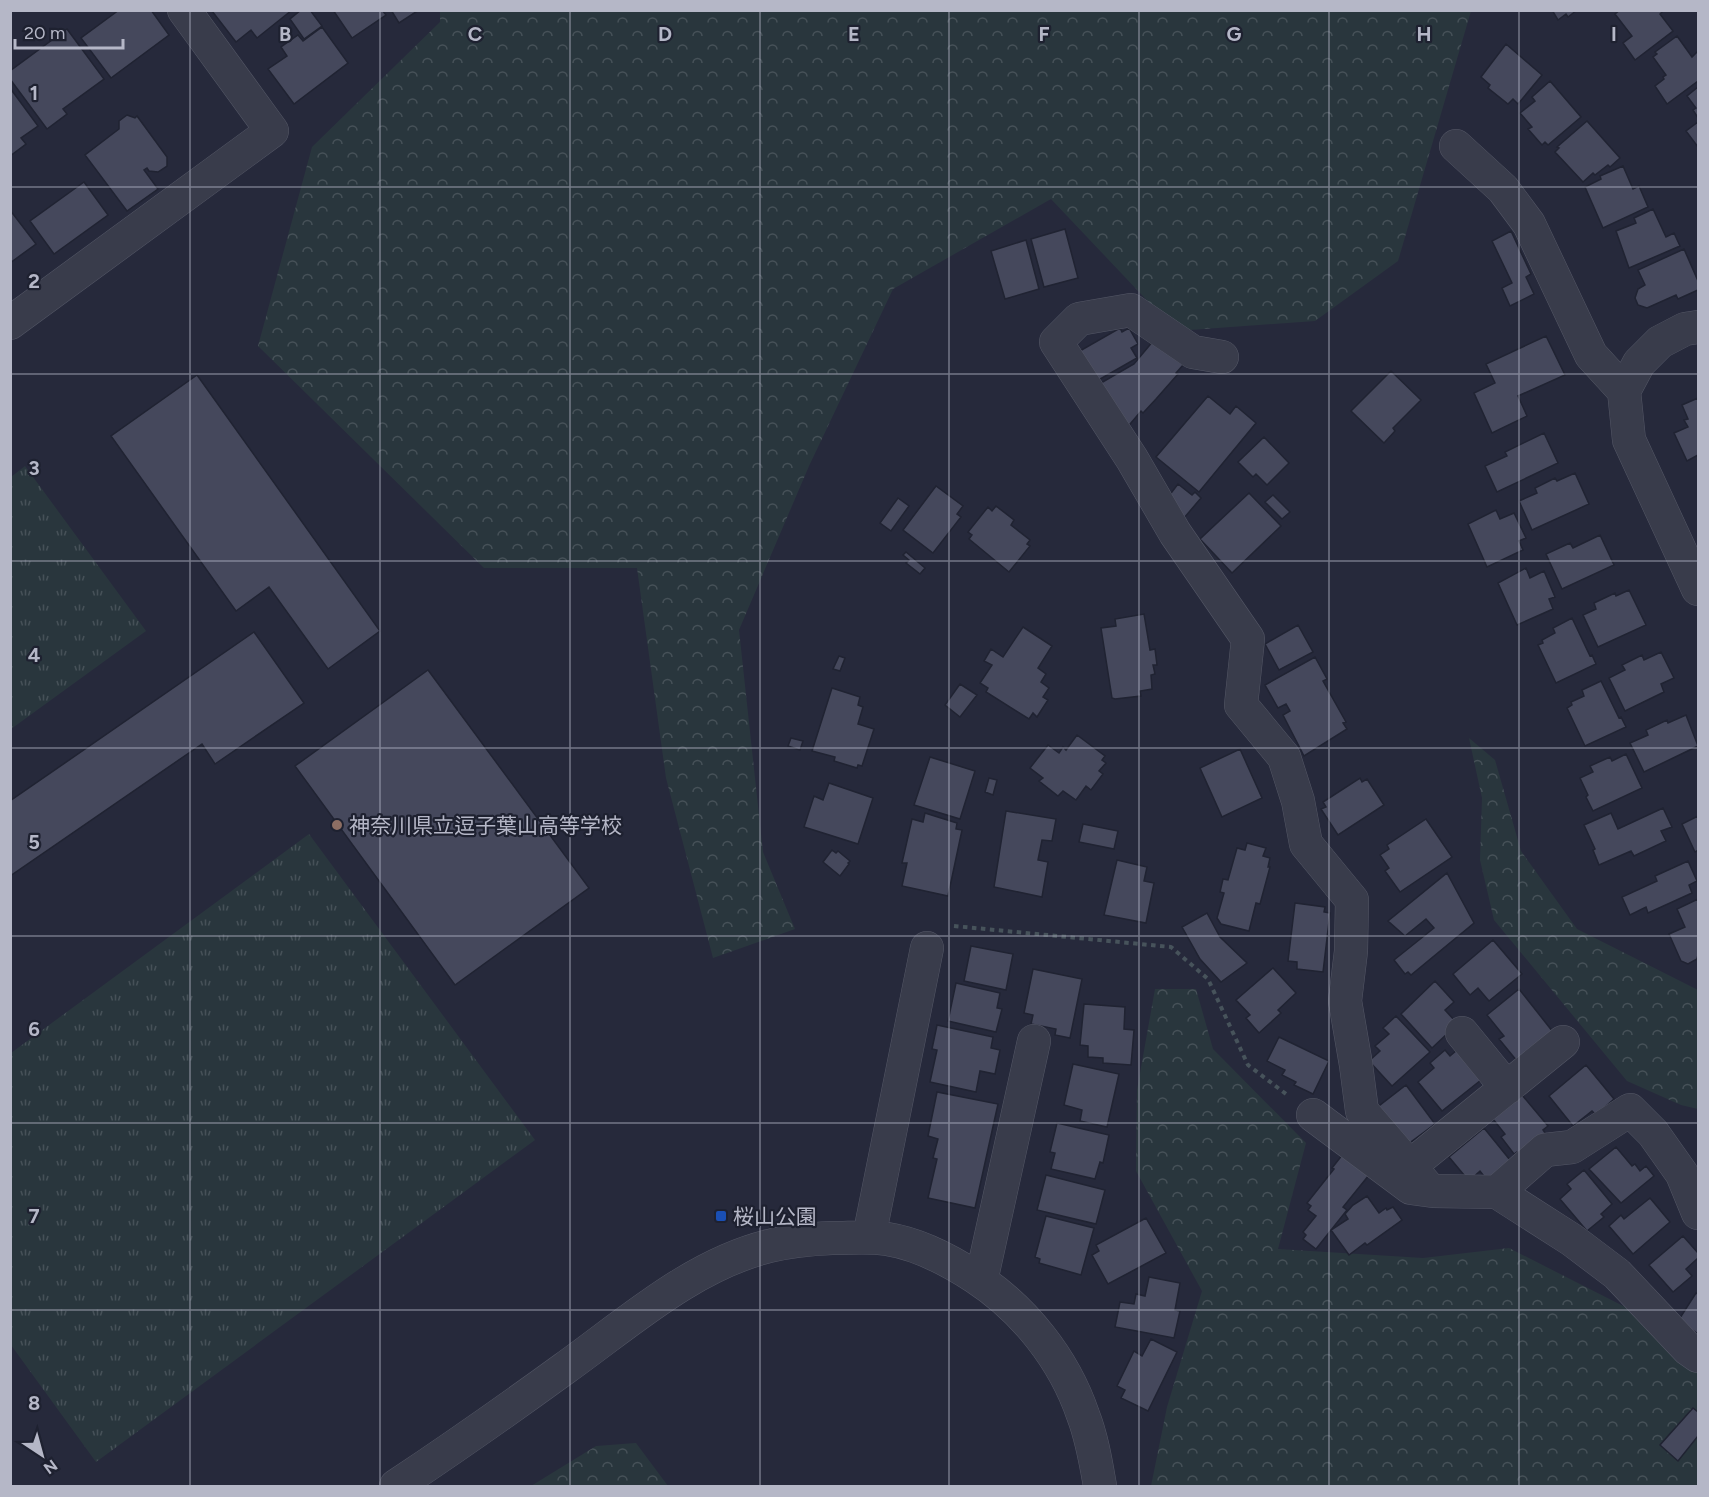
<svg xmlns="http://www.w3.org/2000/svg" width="1709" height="1497" font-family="Figtree,'Noto Sans JP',sans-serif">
<defs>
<pattern id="forest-crowns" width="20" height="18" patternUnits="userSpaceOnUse" patternTransform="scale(1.5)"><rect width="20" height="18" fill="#29363d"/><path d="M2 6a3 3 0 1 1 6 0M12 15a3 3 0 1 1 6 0" fill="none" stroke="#465158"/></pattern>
<pattern id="park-tufts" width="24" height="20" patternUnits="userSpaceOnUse" patternTransform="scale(1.5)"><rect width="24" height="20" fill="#29363d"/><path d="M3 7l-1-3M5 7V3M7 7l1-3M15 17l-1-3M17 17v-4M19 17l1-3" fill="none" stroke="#465158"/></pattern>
</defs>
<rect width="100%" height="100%" fill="#26293b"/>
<path fill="url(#forest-crowns)" d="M440,11H1471L1398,261L1315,321L1176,331L1051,199L893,289L809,466L739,630L763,852L795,929L713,958L666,778L637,568H484L258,346L312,147L440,22Z
M1469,738L1495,760L1521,851L1577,929L1698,990V1109L1681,1105L1627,1081L1494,920L1480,860L1482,798Z
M1155,989H1196L1213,1049L1306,1143L1278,1249L1423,1258L1509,1248L1635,1312L1698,1374V1486H1151L1167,1407L1202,1291L1136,1171L1137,1090Z
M636,1443L668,1486H531L596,1446Z"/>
<path fill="url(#park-tufts)" d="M25,466L146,631L11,729V477Z
M309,834L535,1140L96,1462L11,1345V1053Z"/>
<path fill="#45485c" stroke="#202332" stroke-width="1.5" d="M119,10H151L169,35L111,78L81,38Z
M292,10L257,38L251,30L236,42L212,11Z
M301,10H310L322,26L304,39L290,19Z
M333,10H382L386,15L352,38Z
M391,10H419L399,23Z
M1552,10H1577L1568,17L1566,14L1558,20Z
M1620,10H1664L1660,14L1673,31L1635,60L1623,43L1632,36L1615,14Z
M322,27L348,63L294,104L268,69L287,56L281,47L298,35L303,41Z
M67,29L104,79L63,109L67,114L47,129L10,79V71Z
M1677,36L1692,57L1698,51V81L1667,104L1655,86L1664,79L1663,77L1666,75L1653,57L1657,54L1655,52Z
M1506,44L1542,75L1518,104L1513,99L1508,104L1488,88L1490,85L1481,77Z
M1550,81L1581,117L1548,145L1545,142L1542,145L1528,129L1532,127L1520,113L1535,101L1532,97Z
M1698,87V118L1693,110L1696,108L1687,96Z
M10,88L38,126L21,138L26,144L10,156Z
M127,115L135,118L137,116L167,157V166L158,172L149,171L147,168L144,170L158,189L127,211L85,155L119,129V121Z
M1587,121L1620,158L1610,167L1608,165L1595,175L1593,173L1583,182L1555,152L1559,148L1557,147Z
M1698,122V147L1686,131Z
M1623,166L1633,189L1639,186L1648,207L1603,228L1585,187L1601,179L1600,176Z
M84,182L108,215L54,254L30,221Z
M1653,209L1666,237L1674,233L1680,246L1629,268L1616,231L1636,223L1634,218Z
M10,210L36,244L10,263Z
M1065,229L1078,278L1044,287L1031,239Z
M1511,231L1531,274L1526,277L1534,294L1510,306L1502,288L1512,283L1492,241Z
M1026,240L1039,289L1005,299L991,251Z
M1684,249L1698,281V290L1678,299L1676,295L1647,308L1638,305L1635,298L1638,289L1645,285L1638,270Z
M1120,328L1122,332L1129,328L1138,344L1131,348L1137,358L1095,382L1078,352Z
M1546,336L1565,375L1518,396L1527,416L1492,433L1474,393L1495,383L1486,364Z
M1154,340L1183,365L1176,373L1178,374L1156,399L1143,413L1141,411L1125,430L1094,387L1134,364Z
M1391,371L1421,400L1393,428L1395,431L1384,443L1351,411Z
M197,375L380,631L328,669L269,587L236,611L111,436Z
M1208,396L1230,414L1236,406L1256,423L1199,492L1156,457Z
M1698,398V455L1687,461L1674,433L1688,427L1684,420L1688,419L1682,405Z
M1544,433L1558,463L1497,492L1485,466L1507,456L1505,452Z
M1264,437L1289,463L1267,485L1256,474L1253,477L1238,462Z
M1575,473L1589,504L1532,530L1519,501L1537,493L1535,488L1555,478L1557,481Z
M1178,484L1192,495L1195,492L1201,498L1178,525L1165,501Z
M936,486L963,506L957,514L961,517L933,553L903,530Z
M1249,493L1281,526L1232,573L1200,539Z
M1273,495L1290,512L1282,519L1265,502Z
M898,498L909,506L891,531L880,523Z
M996,506L1014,520L1011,525L1030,540L1027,544L1030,546L1009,572L969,539L972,535L968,532L988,507L992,511Z
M1496,510L1500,519L1514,513L1526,538L1519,541L1523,550L1487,567L1468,524Z
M1600,535L1614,565L1562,589L1546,554L1570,543L1573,548Z
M906,552L925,568L920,574L906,563L909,560L903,555Z
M1526,568L1530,578L1544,571L1555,597L1549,599L1553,609L1517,625L1498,583Z
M1629,590L1646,625L1598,647L1583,615L1596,609L1594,603L1615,593L1616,596Z
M1144,614L1150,650L1155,649L1157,665H1153L1155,674L1151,675L1152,689L1140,691L1141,696L1115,699L1112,698L1101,628L1116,626L1115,619Z
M1572,618L1590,656L1592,655L1596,664L1556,683L1538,645L1543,643L1542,640L1555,633L1553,628Z
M1298,625L1313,652L1279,670L1265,644Z
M1023,627L1052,646L1038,668L1046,674L1041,682L1049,688L1043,697L1048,700L1037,717L1033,713L1029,719L986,692L988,688L980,683L992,665L984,661L991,649L1003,657Z
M254,632L304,703L215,764L202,744L10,876V801Z
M1661,652L1674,678L1661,684L1664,692L1625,711L1609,678L1625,670L1622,665L1642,655L1644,660Z
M839,656L845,658L840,671L833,669Z
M1315,657L1327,679L1323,681L1346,722L1343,723L1347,729L1304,756L1283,715L1290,711L1286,704L1278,708L1265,685Z
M428,670L589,888L455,985L295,766Z
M1601,681L1619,718L1621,717L1626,727L1585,746L1567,708L1572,705L1571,702L1584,696L1582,690Z
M960,684L977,695L960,717L945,705Z
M832,688L860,697L858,705L863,707L858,724L874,729L862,766L858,765L857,768L834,761L835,757L812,751Z
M1686,715L1698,746L1644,772L1630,743L1648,735L1646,730L1667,720L1668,723Z
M1077,735L1105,756L1102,760L1106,763L1099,771L1103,774L1091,790L1086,786L1076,800L1063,791L1058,796L1039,781L1043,778L1030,768L1048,745L1059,753L1063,747L1066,750Z
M791,738L803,741L800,750L788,746Z
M1240,749L1262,798L1222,817L1200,768Z
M1626,754L1642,788L1593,811L1586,797L1588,795L1580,778L1593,772L1590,766L1610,757L1612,761Z
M930,757L975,771L960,819L914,805Z
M989,778L997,780L993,795L985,792Z
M1360,778L1362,782L1367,779L1384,805L1338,835L1321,809L1326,807L1323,802Z
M829,783L873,798L858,844L804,827L814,796L823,800Z
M1663,808L1672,827L1661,831L1666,841L1634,856L1631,851L1599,865L1593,850L1595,849L1584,825L1611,813L1618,829Z
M1006,811L1056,819L1052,841L1042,840L1038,860L1048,862L1042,897L994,887Z
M925,813L957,823L956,829L962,830L948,896L902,886L907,863H902L912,819L923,822Z
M1698,816V850L1695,852L1682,824Z
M1426,819L1452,857L1400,892L1385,871L1389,868L1380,855L1389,849L1387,845Z
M1083,824L1118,831L1114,849L1079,842Z
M1247,843L1266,848L1263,856L1270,858L1268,867H1270L1260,904L1256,903L1249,931L1221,924L1217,918L1224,893L1220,892L1223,879L1228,880L1237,848L1245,850Z
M832,850L836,853L838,851L850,861L848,863L849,864L840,876L823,862Z
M1117,860L1147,867L1144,881L1154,883L1146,923L1104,915Z
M1688,861L1697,881L1689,885L1692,893L1648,913L1646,907L1630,915L1622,897L1657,881L1655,876Z
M1447,873L1474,923L1411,975L1408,972L1405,974L1394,960L1434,928L1426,919L1405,936L1388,921Z
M1698,899V955L1697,959L1688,964L1681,961L1669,934L1685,927L1677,909Z
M1295,903L1325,907L1324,912L1330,913L1323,972L1297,969V962L1288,961Z
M1207,913L1220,937L1247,963L1221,982L1200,959L1182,927Z
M1493,940L1522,974L1489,1001L1478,988L1470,995L1453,974Z
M971,946L1013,954L1006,990L964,981Z
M1273,968L1296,993L1278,1010L1281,1013L1259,1033L1246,1018L1250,1015L1236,1000Z
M1033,969L1082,979L1070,1038L1055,1035L1056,1029L1031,1024L1033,1015L1024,1013Z
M1435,981L1454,1002L1445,1010L1455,1021L1450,1031L1432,1048L1401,1014Z
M956,983L1000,993L997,1008L1002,1009L996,1032L948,1021Z
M1519,989L1553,1032L1517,1061L1499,1039L1504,1036L1487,1015Z
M1084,1004L1125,1007L1124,1029L1134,1030L1131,1065L1103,1063V1058L1088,1057V1046L1080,1045Z
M1396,1016L1430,1052L1392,1086L1369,1061L1380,1051L1375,1046L1389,1034L1383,1028Z
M937,1025L993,1037L991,1048L1000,1050L995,1074L980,1071L976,1092L930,1082L937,1050L932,1049Z
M1279,1037L1329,1061L1313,1094L1294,1085L1296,1082L1282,1075L1285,1070L1267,1061Z
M1445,1050L1450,1056L1457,1050L1481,1080L1442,1111L1418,1082L1434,1068L1430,1063Z
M1073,1064L1119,1074L1107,1127L1080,1121L1082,1110L1064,1105Z
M1586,1065L1614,1099L1596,1115L1592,1111L1573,1126L1549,1096Z
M1406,1085L1435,1124L1404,1147L1375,1109Z
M937,1092L998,1104L975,1208L928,1198L937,1159L933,1158L938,1139L928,1136Z
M1522,1095L1548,1126L1543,1130L1548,1137L1522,1158L1517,1152L1514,1154L1501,1137L1505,1134L1493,1119Z
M1057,1123L1109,1135L1103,1163L1100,1162L1095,1179L1051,1169L1055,1153L1050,1152Z
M1484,1128L1510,1160L1487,1180L1480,1171L1469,1181L1449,1157Z
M1616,1147L1632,1166L1635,1164L1640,1171L1646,1166L1654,1176L1621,1203L1589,1169Z
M1343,1154L1369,1175L1343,1207L1347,1210L1316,1249L1303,1239L1306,1235L1303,1232L1316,1216L1308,1210L1311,1206L1307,1203L1334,1169L1332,1168Z
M1584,1170L1612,1204L1601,1214L1604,1217L1587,1231L1560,1199L1571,1189L1567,1184Z
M1046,1175L1105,1190L1096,1224L1037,1210Z
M1367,1196L1379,1213L1386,1208L1387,1210L1393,1207L1402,1220L1367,1245L1365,1243L1349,1255L1331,1230L1348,1219L1345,1214L1353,1205Z
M1650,1198L1670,1222L1633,1254L1609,1226L1621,1215L1624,1219Z
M1046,1216L1094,1228L1081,1275L1039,1263L1040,1259L1035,1257Z
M1146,1218L1166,1253L1108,1284L1092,1255L1099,1251L1096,1245Z
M1683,1236L1698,1253V1258L1686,1269L1692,1276L1673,1292L1649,1265Z
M1149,1277L1180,1283L1175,1310L1180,1311L1174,1338L1115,1327L1120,1302L1134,1304L1136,1294L1145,1296Z
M1696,1293L1698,1294V1334L1678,1321Z
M1151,1339L1177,1352L1148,1411L1121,1398L1125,1390L1117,1386L1134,1351L1142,1356Z
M1693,1408L1698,1412V1436L1678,1461L1660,1445Z"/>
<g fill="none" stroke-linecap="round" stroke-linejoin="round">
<g stroke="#545766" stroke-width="34">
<path id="minor" d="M1456,146L1503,189L1529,224L1591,355L1624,391
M10,323L272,131L184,10
M1698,327L1685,329L1660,342L1639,363L1624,391L1629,440L1698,589
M1222,357L1193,352L1131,310L1079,319L1056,342L1132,459L1175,533L1248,639L1241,705L1284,757L1298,801L1306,844L1352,900L1351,951L1345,1001L1356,1065L1362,1111L1430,1190
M1462,1033L1507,1088
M1313,1115L1411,1188L1433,1191L1497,1192L1572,1240L1617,1274L1688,1349L1698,1356
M1410,1166L1563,1042
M1497,1192L1545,1150L1572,1147L1630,1110L1653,1133L1682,1174L1698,1213
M869,1237L927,948
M981,1281L1034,1041
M396,1486C453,1448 510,1408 565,1368C628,1323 692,1265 769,1246C789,1241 811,1239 832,1238C851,1238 869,1236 887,1239C919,1244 949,1260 975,1277C1024,1309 1064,1359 1083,1415C1092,1438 1096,1463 1100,1486"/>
</g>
<path stroke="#47535b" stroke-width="4" stroke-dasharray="4.5 4.5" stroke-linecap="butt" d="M954,926L1171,947L1208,979L1248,1065L1286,1094"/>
<use href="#minor" stroke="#393c4b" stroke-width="33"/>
</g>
<path fill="none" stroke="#b5b7c7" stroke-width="1.5" stroke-opacity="0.55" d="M190,10V1486M380,10V1486M570,10V1486M760,10V1486M949,10V1486M1139,10V1486M1329,10V1486M1519,10V1486M10,187H1698M10,374H1698M10,561H1698M10,748H1698M10,936H1698M10,1123H1698M10,1310H1698"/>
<circle fill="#8d6e63" stroke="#1e2130" stroke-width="2" cx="337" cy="825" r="6"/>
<rect fill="#1a4fb4" stroke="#1e2130" stroke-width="2" x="715" y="1210" width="12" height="12" rx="3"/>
<g text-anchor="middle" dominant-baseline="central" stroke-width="4.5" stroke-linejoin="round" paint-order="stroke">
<g font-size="21" fill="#b5b7c7" stroke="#1e2130" text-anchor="start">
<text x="349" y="825">神奈川県立逗子葉山高等学校</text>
<text x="733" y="1216">桜山公園</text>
</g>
</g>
<g font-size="20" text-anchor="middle" font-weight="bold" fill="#b5b7c7" stroke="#1e2130" stroke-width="4.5" stroke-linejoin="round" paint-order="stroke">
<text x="285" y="41">B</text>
<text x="475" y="41">C</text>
<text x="665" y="41">D</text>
<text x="854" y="41">E</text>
<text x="1044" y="41">F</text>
<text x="1234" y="41">G</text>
<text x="1424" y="41">H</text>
<text x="1614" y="41">I</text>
<text x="34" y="100">1</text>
<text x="34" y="288">2</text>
<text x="34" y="475">3</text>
<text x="34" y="662">4</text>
<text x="34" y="849">5</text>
<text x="34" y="1036">6</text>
<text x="34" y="1223">7</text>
<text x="34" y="1410">8</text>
</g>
<rect width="1709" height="1497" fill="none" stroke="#b5b7c7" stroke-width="24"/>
<g transform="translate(42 1455) rotate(144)" stroke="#1e2130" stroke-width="4.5" paint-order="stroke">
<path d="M0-4.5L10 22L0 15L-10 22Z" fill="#b5b7c7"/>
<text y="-9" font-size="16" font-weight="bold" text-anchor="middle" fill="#b5b7c7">N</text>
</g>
<path d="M15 39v9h108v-9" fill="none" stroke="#b5b7c7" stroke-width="3"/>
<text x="24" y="39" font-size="18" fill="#b5b7c7" stroke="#1e2130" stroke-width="4.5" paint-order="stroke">20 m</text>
</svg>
